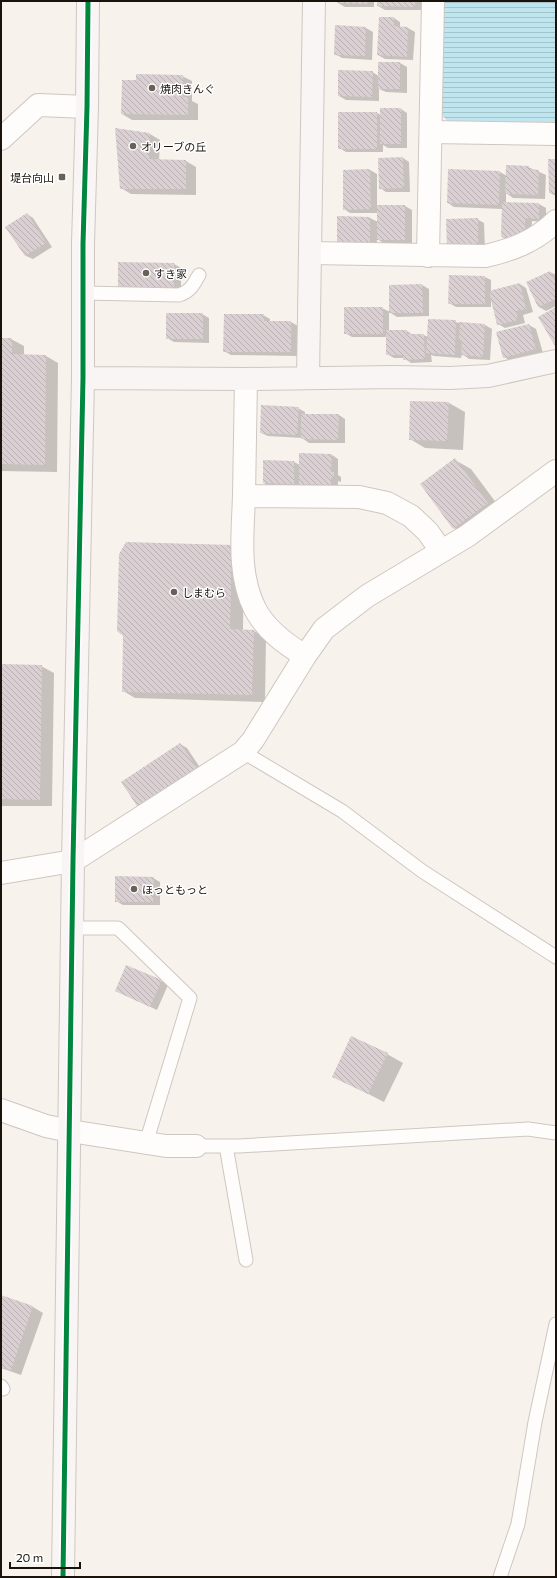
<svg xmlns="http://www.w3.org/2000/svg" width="557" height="1578" font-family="Commissioner,'Noto Sans JP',sans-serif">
<defs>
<pattern id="water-rules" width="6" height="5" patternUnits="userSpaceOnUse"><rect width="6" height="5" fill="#bfe5ef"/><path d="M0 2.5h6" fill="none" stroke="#a4c4cc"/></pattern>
<pattern id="building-back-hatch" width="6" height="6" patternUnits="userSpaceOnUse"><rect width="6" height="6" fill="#dacfd2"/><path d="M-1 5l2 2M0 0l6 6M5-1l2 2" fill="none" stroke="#bab1b3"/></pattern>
</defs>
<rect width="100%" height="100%" fill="#f8f2ec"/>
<path fill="url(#water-rules)" d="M443,1H556V124L449,123L442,115Z"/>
<path fill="#0003" d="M338,1H374V7H345L338,3Z
M378,1H422V10H385L378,6Z
M394,18L400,22V27L408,28L415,32L413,60L385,59L378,55Z
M336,27L366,28L373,32L372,60L342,58L335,54Z
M379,63H400L407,67V93L386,92L379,89V101L346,100L339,96L372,72L379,76Z
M182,76L192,81V101L198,104V120H132L122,114L137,81Z
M401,109L407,113V148H388L383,145V152H346L339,148L377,113L381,115Z
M150,134L160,140L159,161H186L196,167V195L131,194L121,188Z
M403,158L409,162L410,192H386L380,188Z
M556,160V196L550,193Z
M528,167L546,175L545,199L513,198L506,193V203L539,204L546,208V222L532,221L531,241H509L502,237V209L454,207L448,203L500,172L507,176Z
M370,170L377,174V206H405L412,210V243L385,244L377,239L376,258L344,257L370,218L378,222V213H350L344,209Z
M27,214L33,218L52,247L33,259L26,256L7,227Z
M477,219L484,223L485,251L447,220Z
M119,263L174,264L181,268V292Z
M550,272L556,275V306L546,311L539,307L528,283Z
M485,277L491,280V291L520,284L526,288L533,312L523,315L525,323L505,328L498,324L491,300V307H456L449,303Z
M422,285L429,289V316L397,317L389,312V331H407L413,335H424L428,337L429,320L485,325L492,329L490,360L469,359L462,354L461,358L434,356L431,355L432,362L411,363L404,358H394L387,354V337H352L345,333L382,308L390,312V286Z
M202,314L209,318V343L174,342L167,338Z
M263,315L270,319V322H291L298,326V356L231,355L224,351Z
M529,325L536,329L543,353L511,361L504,357Z
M1,339H11L24,346V356H46L58,363L57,472L1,471Z
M411,402L449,403L465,412L463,450L425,448L410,439Z
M298,408L305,412V415H339L345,419V443H309L302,438L268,436L261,433Z
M332,455L338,459V475L341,477V482L338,481V488L307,487L300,484V487H271L264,483V461L294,462L300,465Z
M455,460L471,469L503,512L470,537L454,528Z
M126,544L244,554L243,630L254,631L266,638L265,702L135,698L123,691Z
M1,665L41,666L54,673L52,806H1Z
M180,744L187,748L203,772L145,809L138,805L123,782Z
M153,878L160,882V905H123L116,901Z
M161,981L168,985L157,1010L116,991Z
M387,1054L403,1063L384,1102L333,1076Z
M1,1296L33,1307L43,1313L21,1375L1,1368Z"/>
<path fill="url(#building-back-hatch)" d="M337,1H368L367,4L337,3Z
M377,1H415V7L377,6Z
M379,17H394V26L408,27L407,57L377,55Z
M335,25L366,27L365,56L334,55Z
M378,62H400V89H378Z
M338,70L373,71L372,97L338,96Z
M136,74L183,75V97H188V115L121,114L122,80H136Z
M380,108H401V144H380Z
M338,112H377V149H338Z
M115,128L150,133L149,159L186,160V189H120Z
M403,157L404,188L379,189L378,158Z
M548,159H556V193H549Z
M506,165L529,166V169L539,170L538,195L505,194Z
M370,169L371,209L343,210V170Z
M448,169L500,171L499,205L447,203Z
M502,202L539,203V219L525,218V238L501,237Z
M377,205H405V240H377Z
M27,213L46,243L25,256L5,227Z
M337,216L370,217V254H337Z
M478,218V248L447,249L446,219Z
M118,262L174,263V289L118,288Z
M550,271L554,280L556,279V299L538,307L526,282Z
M449,275L485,276V304H448Z
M520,283L526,309L516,311L518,320L497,325L489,291Z
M422,284L423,313H389V285Z
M344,307H383V334H344Z
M556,307V345L555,346L538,317Z
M166,313H203V339H166Z
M224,314H264V321H291V352H223Z
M428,319L456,320L455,355L426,353Z
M460,322L485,324L483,357L461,355L462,340H459Z
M529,324L536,349L503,358L496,332Z
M386,330H407V334H424L425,359L403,360V355H386Z
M1,338H12V354L46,355L45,465L1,464Z
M410,401L449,402L447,441L409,440Z
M261,405L299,407L297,435L260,433Z
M301,414H339L338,440L301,439Z
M299,453L332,454L331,472H334V478H331V485L299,484Z
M455,458L488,503L453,529L420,484Z
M263,460L294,461V484L263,483Z
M126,542L232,545L230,629L254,630L252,695L122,692L123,636L117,631L119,554Z
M1,664L42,665L40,800L1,799Z
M180,743L197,768L137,806L121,782Z
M115,876L154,877L153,902H115Z
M126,965L162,980L150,1007L115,991Z
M351,1036L388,1053L368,1094L332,1077Z
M1,1295L33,1306L11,1370L1,1367Z"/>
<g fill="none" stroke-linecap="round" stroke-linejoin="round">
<g stroke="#cec7c1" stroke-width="15">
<path id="lane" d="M83,293L179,295C191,291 193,285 199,275
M243,752L342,811L422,871L556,957
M72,928H118L190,998L146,1143
M196,1146H239L528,1129L556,1133
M226,1146L246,1260
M1,1386L3,1389
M500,1577L518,1524L535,1422L556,1324"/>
</g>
<g stroke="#cec7c1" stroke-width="24">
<path id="street" d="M431,132L556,134
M1,139L38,105L87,107
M311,253L485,256C512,250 536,241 556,221
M428,256L433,1
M246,379C245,418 245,456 244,495C243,533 237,573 255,609C266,630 285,644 305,656
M244,496L359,497L387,503L411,516L428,532L441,551
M1,873L73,861L243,752L253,740L305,656L324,629L367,596L467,536L556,471
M1,1110L46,1126L70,1131L166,1146H196"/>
</g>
<g stroke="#cec7c1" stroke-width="24">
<path id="secondary" d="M83,378L246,379L395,377L450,378L488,376L556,361
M308,378L314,1
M63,1577L73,861L83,378V244L87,107L88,1"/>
</g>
<use href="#lane" stroke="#fefdfc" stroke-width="13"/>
<use href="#street" stroke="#fefdfc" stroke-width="22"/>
<use href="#secondary" stroke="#faf5f5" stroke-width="22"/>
<g stroke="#fff" stroke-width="8">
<path id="cycleway" d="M63,1577L73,861L83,378V244L87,107L88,1"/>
</g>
<use href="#cycleway" stroke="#00873e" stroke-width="5"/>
</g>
<g fill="#67615a" stroke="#fff" stroke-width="1.5">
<circle cx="152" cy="88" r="4"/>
<circle cx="133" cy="146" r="4"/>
<rect x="58" y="173" width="8" height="8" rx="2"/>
<circle cx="146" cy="273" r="4"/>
<circle cx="174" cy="592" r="4"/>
<circle cx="134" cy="889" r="4"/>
</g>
<g text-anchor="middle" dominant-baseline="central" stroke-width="3" stroke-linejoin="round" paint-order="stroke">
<g font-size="11" fill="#19130c" stroke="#fff" text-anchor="start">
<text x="160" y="88">焼肉きんぐ</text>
<text x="141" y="146">オリーブの丘</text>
<text x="54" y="177" text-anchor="end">堤台向山</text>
<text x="154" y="273">すき家</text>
<text x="182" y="592">しまむら</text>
<text x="142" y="889">ほっともっと</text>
</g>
</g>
<rect width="557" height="1578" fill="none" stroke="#19130c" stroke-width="4"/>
<path d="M10 1562v6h70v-6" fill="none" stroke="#19130c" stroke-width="2"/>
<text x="16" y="1562" font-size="12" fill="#19130c" stroke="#ffffff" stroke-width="3" paint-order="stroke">20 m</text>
</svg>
